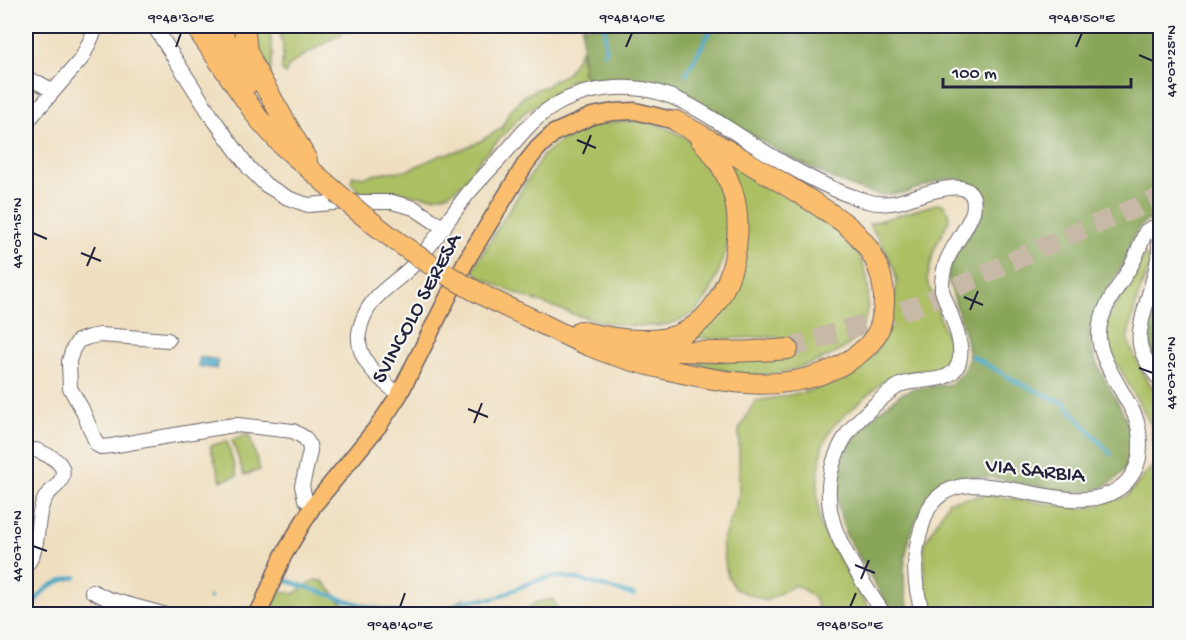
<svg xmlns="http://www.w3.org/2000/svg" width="1186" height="640" font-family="'Gochi Hand',sans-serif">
<rect width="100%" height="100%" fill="#f6f6f2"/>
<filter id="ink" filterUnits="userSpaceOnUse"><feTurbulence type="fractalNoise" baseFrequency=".0167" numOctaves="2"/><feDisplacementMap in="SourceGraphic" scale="12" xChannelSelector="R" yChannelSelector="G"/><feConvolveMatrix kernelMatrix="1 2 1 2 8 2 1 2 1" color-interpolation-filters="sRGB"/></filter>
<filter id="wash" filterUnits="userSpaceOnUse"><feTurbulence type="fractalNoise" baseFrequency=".008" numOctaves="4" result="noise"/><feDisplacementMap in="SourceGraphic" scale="24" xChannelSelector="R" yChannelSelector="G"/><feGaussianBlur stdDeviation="1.35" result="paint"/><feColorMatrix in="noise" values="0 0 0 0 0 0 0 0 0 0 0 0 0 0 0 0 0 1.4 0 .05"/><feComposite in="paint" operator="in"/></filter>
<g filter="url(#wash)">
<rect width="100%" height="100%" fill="#efdfc0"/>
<path fill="#acbf63" stroke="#67704f" stroke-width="1.5" d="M253,26H269L273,54L268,85L258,63Z
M278,26H349L347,31L301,57L289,66L285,74L282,71L283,46Z
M581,50L583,74L591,81L570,80L557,92L524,113L475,165L476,168C446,203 441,199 399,192C387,190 373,192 361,193L351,182L353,175L364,177L385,172L406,171L441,155L461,150L477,143L502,128L509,112L524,96L539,88L547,86L554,80L567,74Z
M639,120C657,124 678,131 693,143C717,162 729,199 730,229C730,244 723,259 718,273C709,297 702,313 676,322C643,333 591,321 559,309C535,301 491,286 472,270L543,155C577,125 595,123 639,120Z
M726,156C747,170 769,184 791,198C814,213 843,229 858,253C872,277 872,313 857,336C843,357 781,376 756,375C734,374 711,367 689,362L781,358L788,340L776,337L713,339L681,336L699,326L740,248Z
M939,203L944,205L949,213V220L934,250L927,280L950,347V358L946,364L937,368L895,375L882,382L833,426L822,447L817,489L820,526L872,614H819C818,598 809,592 795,585L766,601L735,589L727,574L722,542L739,495V430L755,401C818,391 884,381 893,305C894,297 898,285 896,277C894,262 877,237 869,224Z
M1144,255L1150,257L1151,263L1138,296L1127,339L1145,377L1160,396V614H931L925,599L924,544L949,501L986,495L1084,509L1127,496L1155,463L1151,425L1109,349L1105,324Z
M249,434L260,470L244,475L232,440Z
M227,441L237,476L221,481L210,446Z
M315,580L323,581L346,607L376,614H272L277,590L294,594Z
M465,597L468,614H438Z
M553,599L560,614H521L536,602Z"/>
<path fill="#89a659" stroke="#56644a" stroke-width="1.5" d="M582,26H1160V224L1149,220C1133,226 1131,248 1124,262C1112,284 1093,305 1090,331C1085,378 1163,432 1118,477C1066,529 953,419 914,525C902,557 901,582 910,614H893L846,535L838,507L839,464L850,444L867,422L899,395L912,389L951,384L963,371L969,358L966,339L948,278L950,267L958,250L970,233L982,207L980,197L970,183L958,179H944L905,193L878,195L864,191L840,182L789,157L672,88L642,82L604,83L591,81L583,74Z
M1160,280V366C1138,335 1149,313 1160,280Z"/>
<path fill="#45a7c5" stroke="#346480" stroke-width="1.5" d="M200,357L218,360L216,369L198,366Z"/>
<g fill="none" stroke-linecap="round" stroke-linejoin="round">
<path stroke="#45a7c5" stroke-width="4" d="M605,26V54
M686,74L713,26
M972,356L1019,383L1064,403L1111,454
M278,578C327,592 380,618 433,614C447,613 457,602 471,600C480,598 489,601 498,597C516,590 533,579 553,577C573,575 613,590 634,595
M210,597V598
M218,612L220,614
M29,614C39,591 51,581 76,577"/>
</g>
</g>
<g filter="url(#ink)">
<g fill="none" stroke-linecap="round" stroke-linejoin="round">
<path stroke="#c6b9a5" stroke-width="20" stroke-dasharray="20 10" stroke-linecap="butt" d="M788,349L917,306L1055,241L1160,198"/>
<g stroke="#6a646a" stroke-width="16">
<path id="minor" d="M154,26L212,117L249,168L266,185L288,198L308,205L344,202H392L414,208L444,228
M26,80L39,83L53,91
M26,123L82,58L97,26
M168,340L100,335L89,337L78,341L73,349L69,361L70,388L82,409L97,445L101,447L111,446L227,426L237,425L293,431L305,438L309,445L310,451L302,486L305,499L313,506
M399,395C380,379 356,360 359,333C361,321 366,310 374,300C386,286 404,276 417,261C435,241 449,218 466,196C478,181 493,167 505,153C520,136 534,117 554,106C577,92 605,87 632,88C676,90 711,118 746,140C781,162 826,190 867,201C876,204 889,204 898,202C916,198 982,166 973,212C961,243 941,253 942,290C948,310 967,345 958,365C948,386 918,377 900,385C887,392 876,404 865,414C836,440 822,480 832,518C838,545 868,591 884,614
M26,566C43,545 33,515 47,495C54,487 66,481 62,468C58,458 45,454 36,450
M92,591L108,599L163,614
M923,614C914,587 912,558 921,530C923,523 925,515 929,508C964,450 1066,525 1118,489C1132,480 1140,464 1140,447C1140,436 1139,426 1135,416C1125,393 1097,358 1099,333C1100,308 1120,286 1132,264C1138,253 1141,242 1146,231L1151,228C1176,241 1135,315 1140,344C1142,357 1152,370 1160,380"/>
</g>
<g stroke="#6a646a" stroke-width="19">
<path id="major" d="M256,614L262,606L283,556L313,506L379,425L399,395L466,261L526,163L538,148L554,133L592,116L613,112L635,111L676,121"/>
</g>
<g stroke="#6a646a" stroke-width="22">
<path id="highway" d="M195,26L258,118L282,145L337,193
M218,26L249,83
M244,26L247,50L255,69L307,160
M528,317C549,327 569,338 590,346C615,357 643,364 669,370C725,383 783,394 838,367C855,358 876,343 881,323C889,293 881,261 860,238C848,223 829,213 813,202C768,173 722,147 676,121
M580,331C607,338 639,343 667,338C726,326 748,244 733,193C727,173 715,154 700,139
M643,349C692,353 739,353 788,349"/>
</g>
<use href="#minor" stroke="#fff" stroke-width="14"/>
<use href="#major" stroke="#fbbd6e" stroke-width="16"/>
<use href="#highway" stroke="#fbbd6e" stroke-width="20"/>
<g stroke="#6a646a" stroke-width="22" stroke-linecap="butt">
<path id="highway-bridge" d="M337,193C394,244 458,286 528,317"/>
</g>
<use href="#highway-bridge" stroke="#fbbd6e" stroke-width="20"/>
</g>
</g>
<path fill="none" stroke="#22223b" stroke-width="2" d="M176,47L181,33M626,47L632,33M1076,47L1082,33M1139,55L1153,61M577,140L596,148M583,154L591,135M33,233L47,239M81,253L101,261M87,266L95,247M964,297L983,305M970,310L978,291M1139,368L1153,373M468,409L488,417M474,423L482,403M33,546L47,551M855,565L875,573M861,579L869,560M400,607L405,593M850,607L856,593"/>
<g text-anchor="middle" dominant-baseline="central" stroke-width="4.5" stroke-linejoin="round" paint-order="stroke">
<g font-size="22" fill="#22223b" stroke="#f6f6f2">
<text transform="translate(418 309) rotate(-62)">SVINCOLO SERESA</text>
<text transform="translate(1035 472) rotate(6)">VIA SARBIA</text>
</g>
</g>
<rect width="1186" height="640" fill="none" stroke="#f6f6f2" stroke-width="66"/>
<path d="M943 78v9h188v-9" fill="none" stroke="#22223b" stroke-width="3"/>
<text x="952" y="78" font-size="18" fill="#22223b" stroke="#f6f6f2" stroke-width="4.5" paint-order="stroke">100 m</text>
<rect x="33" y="33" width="1120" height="574" fill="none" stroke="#22223b" stroke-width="2"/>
<g font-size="15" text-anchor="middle" fill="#22223b">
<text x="181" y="22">9°48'30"E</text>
<text x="632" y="22">9°48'40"E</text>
<text x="1082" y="22">9°48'50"E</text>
<text transform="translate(1170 61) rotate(-90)" y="5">44°07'25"N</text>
<text transform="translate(16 233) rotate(-90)" y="5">44°07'15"N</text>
<text transform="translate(1170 373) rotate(-90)" y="5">44°07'20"N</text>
<text transform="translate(16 546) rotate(-90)" y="5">44°07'10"N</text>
<text x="400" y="629">9°48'40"E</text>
<text x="850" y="629">9°48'50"E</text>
</g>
</svg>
